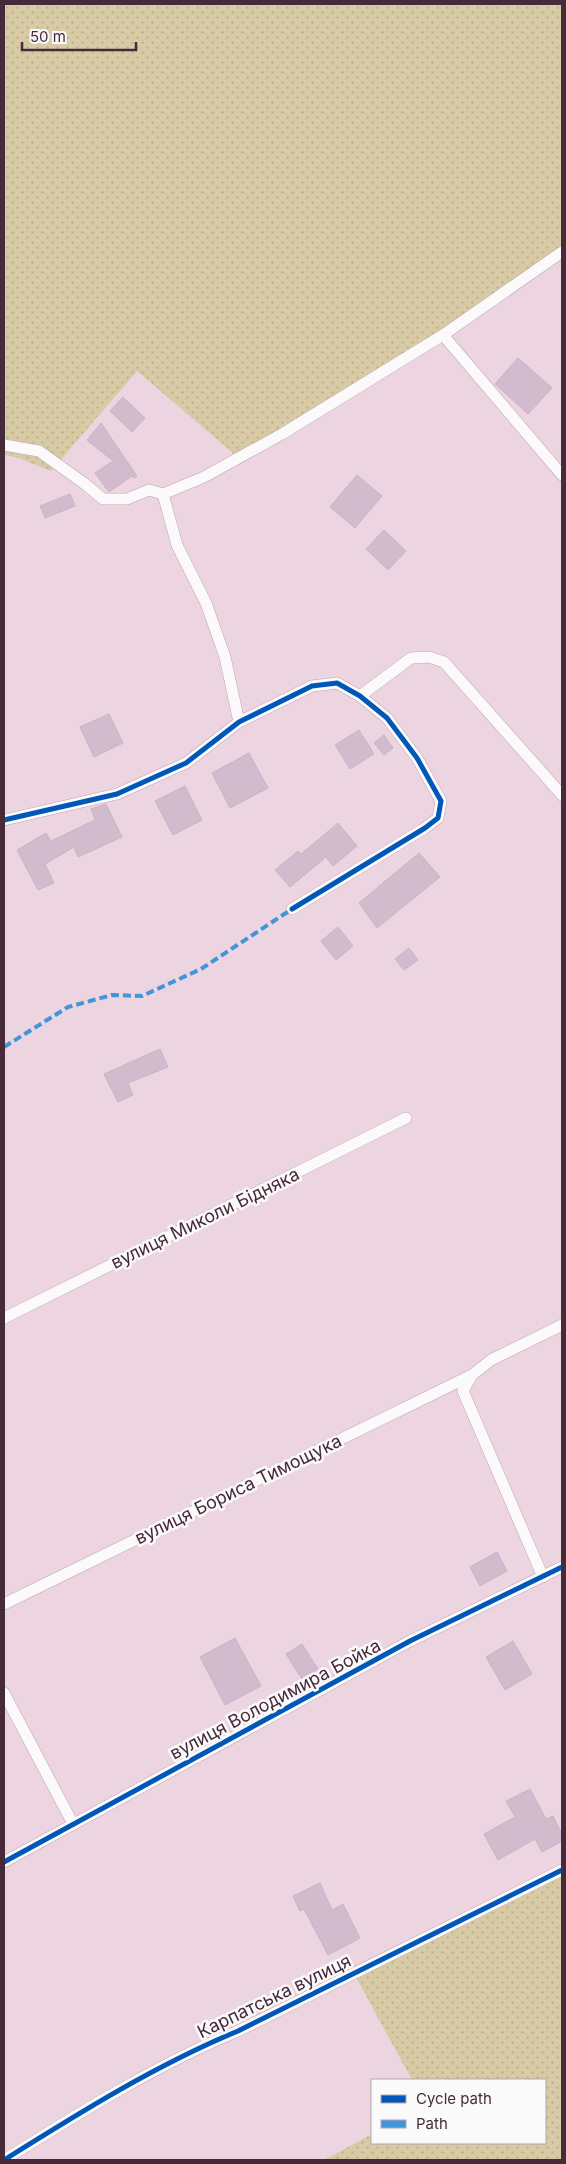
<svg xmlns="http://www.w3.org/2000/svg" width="566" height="2164" font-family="Inter,sans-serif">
<defs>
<pattern id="grass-dots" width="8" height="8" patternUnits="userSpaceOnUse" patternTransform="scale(1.25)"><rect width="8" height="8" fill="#d7caa4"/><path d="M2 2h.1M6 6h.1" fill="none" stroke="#baae8e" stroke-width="1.8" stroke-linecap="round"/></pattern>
</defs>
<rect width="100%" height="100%" fill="#ecd4e1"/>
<path fill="url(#grass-dots)" d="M4,4H562V259L240,459L137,371L51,471L19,458L4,455Z
M562,1865V2160H327L326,2159L372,2134V2143H545V2080H412L351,1968Z"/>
<path fill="#d2bbcc" stroke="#c9b5c4" d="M518,358L552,388L528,414L495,384Z
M123,397L145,418L132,432L110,411Z
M101,423L137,476L134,478L132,476L109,492L95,473L113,461L87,440Z
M357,475L382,496L355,528L330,507Z
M70,494L75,506L45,518L40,506Z
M384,530L406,551L388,570L366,549Z
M109,714L123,743L94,757L80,727Z
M359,730L374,754L350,769L335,745Z
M384,735L393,748L384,755L374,743Z
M249,753L268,788L230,808L212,773Z
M185,786L202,820L173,835L155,801Z
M106,804L122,837L78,857L74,847L45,864L54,883L38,890L17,850L46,833L51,841L95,820L91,809Z
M338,823L357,846L333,866L326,857L290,887L275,870L298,851L301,854Z
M419,853L440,877L377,928L359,903Z
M338,927L353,946L336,960L321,941Z
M409,948L418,960L404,970L395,959Z
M160,1049L168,1067L128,1083L133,1095L118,1102L104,1074Z
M497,1552L507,1571L480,1586L470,1567Z
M235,1638L261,1686L225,1705L200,1657Z
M513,1641L532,1674L505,1690L486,1657Z
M302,1644L318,1669L302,1679L286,1654Z
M530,1789L546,1819L553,1816L562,1834V1841L542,1852L535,1839L498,1860L484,1834L515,1817L506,1801Z
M320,1883L332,1910L343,1904L360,1938L328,1955L304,1909L300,1911L293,1896Z"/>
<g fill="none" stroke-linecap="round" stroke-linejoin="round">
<g stroke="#bda5b3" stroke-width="12">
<path id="minor" d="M443,335L562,475
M4,445L39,451L85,484L103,499H127L149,490L163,494
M163,494L204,477L282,434L443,335L562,252
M163,494L177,545L206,603L225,657L239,722
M360,696L411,658L429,657L444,662L562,795
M4,820L117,794L186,763L239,722L312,686L337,683L360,696L387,718L417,758L441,801L438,818L425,828L292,909
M4,1318L406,1118
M543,1577L463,1391L472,1375L491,1360L562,1325
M4,1604L472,1375
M4,1693L73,1824
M4,1862L410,1641L562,1567
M4,2160C79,2113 156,2065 238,2031L562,1870"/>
</g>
<use href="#minor" stroke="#fcf9fa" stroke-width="11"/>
<path stroke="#4096d9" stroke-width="4" stroke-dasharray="8 4" stroke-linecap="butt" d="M4,1047L68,1007L112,995L142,996L201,969L292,909"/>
<g stroke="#fafafa" stroke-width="8">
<path id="cycleway" d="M4,820L117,794L186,763L239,722L312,686L337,683L360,696L387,718L417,758L441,801L438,818L425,828L292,909
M4,1862L410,1641L562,1567
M4,2160C79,2113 156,2065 238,2031L562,1870"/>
</g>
<use href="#cycleway" stroke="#0057b8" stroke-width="5"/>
</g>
<g text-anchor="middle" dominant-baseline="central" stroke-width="5" stroke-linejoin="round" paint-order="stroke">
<g font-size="18" fill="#472a3a" stroke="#fafafa">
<text transform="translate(205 1218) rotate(-26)">вулиця Миколи Бідняка</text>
<text transform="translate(238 1489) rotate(-26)">вулиця Бориса Тимощука</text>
<text transform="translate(275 1699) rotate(-28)">вулиця Володимира Бойка</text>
<text transform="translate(274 1996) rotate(-26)">Карпатська вулиця</text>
</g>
</g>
<rect width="566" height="2164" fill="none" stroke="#472a3a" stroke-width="10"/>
<rect x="371" y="2079" width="175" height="65" fill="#fafafa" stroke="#b2a7ad"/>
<rect x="381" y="2095" width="25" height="8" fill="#0057b8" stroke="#b2a7ad"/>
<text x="416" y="2104" font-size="15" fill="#472a3a">Cycle path</text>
<rect x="381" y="2120" width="25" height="8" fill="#4096d9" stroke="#b2a7ad"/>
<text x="416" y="2129" font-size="15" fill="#472a3a">Path</text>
<path d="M22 42v8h114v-8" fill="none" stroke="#472a3a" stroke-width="2.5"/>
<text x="30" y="42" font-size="15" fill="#472a3a" stroke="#fafafa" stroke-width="4" paint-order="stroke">50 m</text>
</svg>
